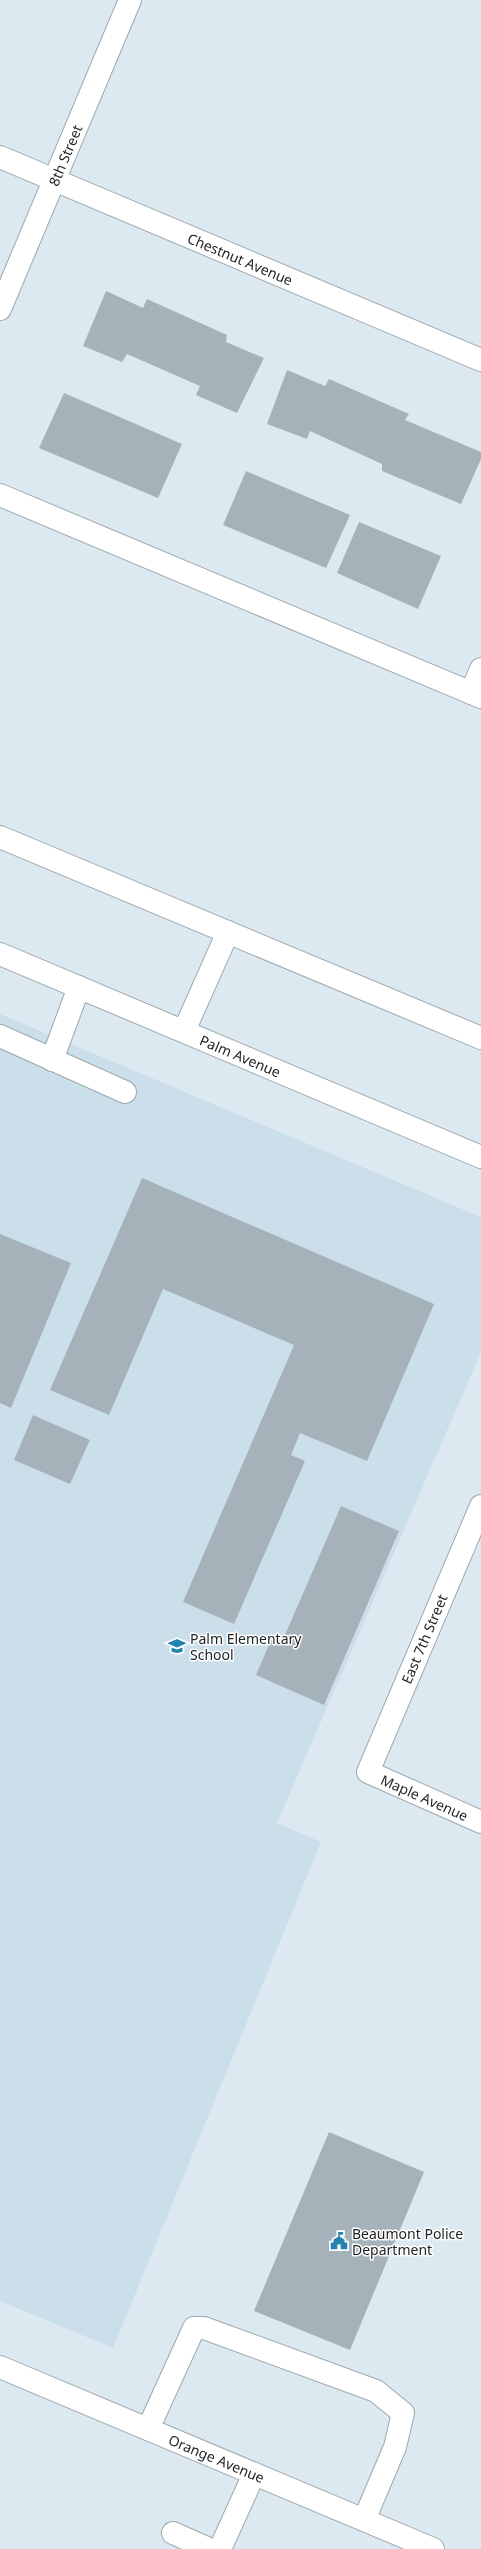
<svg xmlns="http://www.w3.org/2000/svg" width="481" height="2549" font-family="'Noto Sans',sans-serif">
<rect width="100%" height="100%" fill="#dde9f1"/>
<path fill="#cbdfeb" d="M0,1014L481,1217V1352L277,1823L321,1842L113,2348L0,2301Z"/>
<path fill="#a6b2b9" d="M106,291L143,308L147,299L227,335L226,342L264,358L237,413L196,395L200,386L127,354L122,362L83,346Z
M287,370L325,386L329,379L409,414L405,420L481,452V459L461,504L382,471V464L310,431L307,439L267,424Z
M64,393L182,444L158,498L39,448Z
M246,471L350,515L326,568L223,525Z
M359,522L441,556L418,609L337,573Z
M142,1178L434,1304L367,1461L300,1433L291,1455L305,1461L234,1624L183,1602L294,1345L163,1289L109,1415L50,1390Z
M0,1234L71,1263L11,1408L0,1403Z
M33,1415L90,1440L70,1484L14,1460Z
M341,1506L399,1531L324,1705L256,1675L271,1640L281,1644Z
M329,2132L424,2172L350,2350L254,2311Z"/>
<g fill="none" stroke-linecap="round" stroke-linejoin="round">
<g stroke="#9ca8af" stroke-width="24">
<g id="minor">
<path id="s1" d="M0,157L481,360"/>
<path id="s2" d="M0,309L130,0"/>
<path d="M0,495L481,697"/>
<path d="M471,693L481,669"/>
<path d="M0,837L481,1038"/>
<path id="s3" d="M0,954L481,1157"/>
<path d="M184,1031L228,932"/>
<path d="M0,1036L125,1092"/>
<path d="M52,1060L79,987"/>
<path id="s4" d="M481,1506L368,1772L481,1822"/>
<path id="s5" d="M0,2367L433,2549"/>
<path d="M148,2429L194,2328H204L376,2391L403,2413L395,2447L364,2520"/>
<path d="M173,2533L209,2549"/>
<path d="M220,2549L254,2474"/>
</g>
</g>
<use href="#minor" stroke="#fff" stroke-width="22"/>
</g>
<defs>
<g id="school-bare" transform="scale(1.38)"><path d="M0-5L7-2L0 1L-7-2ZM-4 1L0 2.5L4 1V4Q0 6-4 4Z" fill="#2484b0" stroke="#fff" stroke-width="2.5" paint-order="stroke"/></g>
<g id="civic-bare" transform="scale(1.38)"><path d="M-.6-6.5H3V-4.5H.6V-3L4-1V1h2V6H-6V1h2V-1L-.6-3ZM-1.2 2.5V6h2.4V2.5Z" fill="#2484b0" stroke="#fff" stroke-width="2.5" paint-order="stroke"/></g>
</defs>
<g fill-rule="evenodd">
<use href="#school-bare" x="177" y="1646"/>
<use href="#civic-bare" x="339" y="2241"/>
</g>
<g text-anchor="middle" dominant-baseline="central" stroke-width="3" stroke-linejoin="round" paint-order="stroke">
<g font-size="14" fill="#1c2124" stroke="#fff">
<text stroke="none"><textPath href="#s2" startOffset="167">8th Street</textPath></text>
<text stroke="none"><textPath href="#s1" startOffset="261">Chestnut Avenue</textPath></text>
<text stroke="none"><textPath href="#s3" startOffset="261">Palm Avenue</textPath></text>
<text transform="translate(424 1639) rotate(-67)">East 7th Street</text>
<text stroke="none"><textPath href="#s4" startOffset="351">Maple Avenue</textPath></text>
<text stroke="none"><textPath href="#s5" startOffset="235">Orange Avenue</textPath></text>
</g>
<g font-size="14" fill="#1c2124" stroke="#fff" text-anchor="start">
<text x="190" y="1638">Palm Elementary<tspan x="190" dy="16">School</tspan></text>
<text x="352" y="2233">Beaumont Police<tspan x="352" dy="16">Department</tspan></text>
</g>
</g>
</svg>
